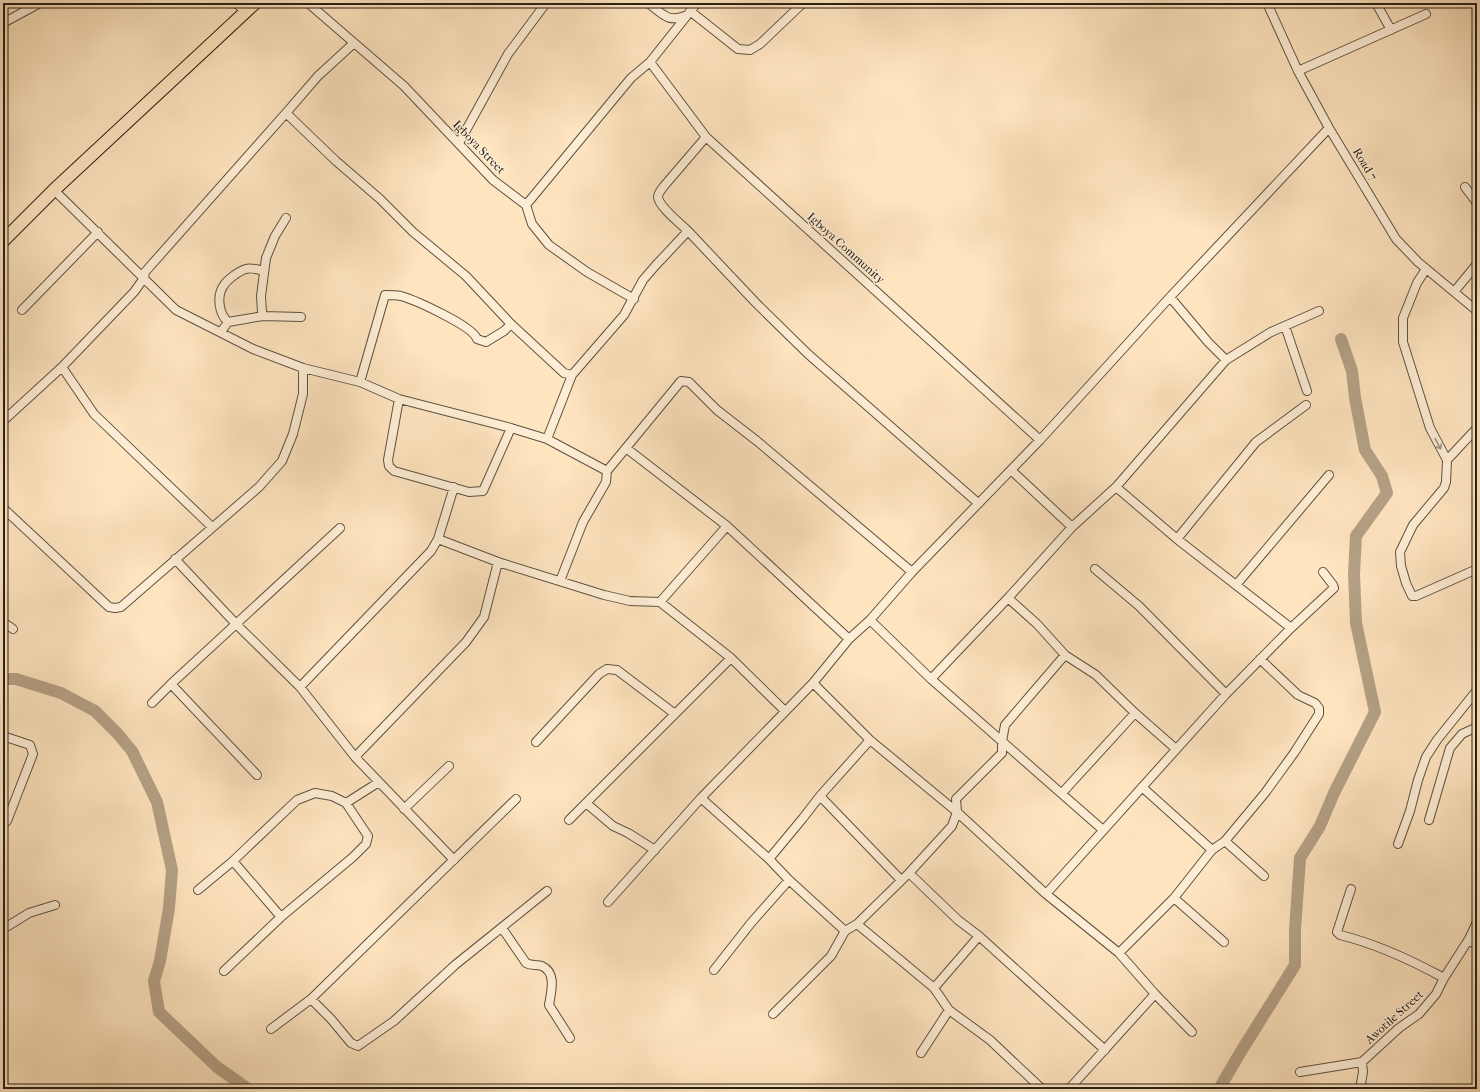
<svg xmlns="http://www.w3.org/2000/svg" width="1480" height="1092" font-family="'IM FELL French Canon',serif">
<rect width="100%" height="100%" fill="#fee4bf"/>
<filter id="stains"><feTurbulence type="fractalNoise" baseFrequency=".005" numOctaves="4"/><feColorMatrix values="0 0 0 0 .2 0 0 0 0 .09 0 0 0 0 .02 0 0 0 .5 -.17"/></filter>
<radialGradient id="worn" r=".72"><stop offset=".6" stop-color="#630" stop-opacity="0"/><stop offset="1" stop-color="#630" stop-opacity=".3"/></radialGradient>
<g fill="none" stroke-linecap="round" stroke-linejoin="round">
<path stroke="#b5a186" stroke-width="12" d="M3,679H16L61,693L95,711L117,733L132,751L157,802L172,870L169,908L160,961L154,981L159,1012L217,1067L248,1089
M1219,1089L1240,1053L1295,965V930L1300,858L1320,826L1334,793L1375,712L1356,623L1354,574L1356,536L1387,493L1382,476L1365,450L1355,398L1352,371L1341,339"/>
<g stroke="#5e5141" stroke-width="10">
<path id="minor" d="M236,3L246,12
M308,3L404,86L493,180L526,205L532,224L549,245L587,272L634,299
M648,3C662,13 667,23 685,16
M1267,3L1298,71L1329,128L1396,239L1418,262L1477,311
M1376,3L1391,30
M690,11L738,49L750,50L760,44L803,3
M3,23L40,3
M650,62L706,137L1040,440
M1298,71L1426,14
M286,113L336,161L380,199L413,232L466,276L511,324L564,373L572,375
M459,143L508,54L546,3
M1465,187L1477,203
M54,190L176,310L253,349L303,368L360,382L399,399L511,428L547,439L607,471
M526,205L631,78L650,62L697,3
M688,231C681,224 659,207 658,197C658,193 662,189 664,186L706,137
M1426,269L1417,283L1403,318V342L1430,428L1447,460
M1454,292L1477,264
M1170,297L1208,342L1226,360
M22,310L98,232
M263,316L262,312L261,296L266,258L275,236L286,218
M228,322C219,314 216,296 224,285C228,279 239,271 246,269C251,267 259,270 264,271
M1285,326L1307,391
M221,332L228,322L263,316L301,317
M62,367L94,414L212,527
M360,382L385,295C390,295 395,295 401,296C415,300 473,326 477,339L486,342L504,331L511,324
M399,399L388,460L389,466L394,471L469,492L483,491L511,428
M3,421L62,367L134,292L144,278L145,272L286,113L318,76L354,43
M1477,428L1447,460L1446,482L1444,488L1413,525L1400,552L1401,566L1406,583L1412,596H1416L1477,569
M547,439L572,375L624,315L643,280L656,265L688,231L756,303L808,354L978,503
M626,448L727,526L849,639
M1011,470L1072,527
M1116,487L1177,539L1291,628
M3,508L109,607L115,608L121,607L259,487L282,461L293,434L303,394V368
M438,539L498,562L604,595L630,601L660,602L731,658L785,711
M1177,539L1256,442L1306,405
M175,559L237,625L300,687L355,757L454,860
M1095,569L1139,606L1226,694
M560,581L583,522L606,482L607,471L681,381L689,382L717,410L757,441L912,572
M1236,585L1329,475
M1008,598L1037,624L1065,655L1096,675L1135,713L1176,749
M660,602L727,526
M870,620L931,679L1103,830
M3,622L13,629
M931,679L1009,597L1072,527L1116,487L1226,360L1271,332L1319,311
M813,683L870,740L957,812L1046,894L1119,953L1155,994L1192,1032
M171,684L257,775
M300,687L431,551L438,539L454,487
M152,703L171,684L340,528
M3,736L30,745L33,754L7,821L3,824
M536,742L599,674L607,669L617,670L675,714
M355,757L466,642L484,617L498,562
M1142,787L1212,850
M1062,793L1135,713
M820,796L901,880
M701,798L769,859L789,880L845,931
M346,803L379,782
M586,803L613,826L628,833L655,850
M404,809L449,766
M569,820L731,658
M1429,820L1450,748L1462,734L1477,727
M1225,841L1264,876
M1398,844L1410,811L1418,780L1426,757L1437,740L1477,690
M769,859L803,818L820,796L870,740
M233,861L281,917
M909,873L958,920L979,936L1105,1050
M1351,889L1337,932L1340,935C1377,944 1411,960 1444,978
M198,890L233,861L297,800L315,793L332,796L346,803L368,836L366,844L353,857L281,917L224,971
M1046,894L1226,694L1291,628L1334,588L1333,585L1323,572
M1174,898L1224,942
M608,902L701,798L813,683L849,639L870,620L912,572L1040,440L1170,297L1329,128
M857,924L934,988L949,1010L990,1040L1042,1089
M502,928L526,963C531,966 537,964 542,966C557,973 551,992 549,1005L570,1038
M3,929L29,913L55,905
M1469,939L1477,946
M1119,953L1174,898L1212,850L1225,841L1265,793L1294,753L1319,714V708L1315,703L1298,695L1260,659
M714,970L751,923L789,880
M934,988L979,936
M311,999L331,1019L351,1043L358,1046L394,1021L455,965L547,891
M773,1014L831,956L845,931L857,924L909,873L952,826L957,812L956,799L1002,753V741L1005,725L1065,655
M271,1029L311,999L516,799
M921,1053L949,1010
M1300,1072L1362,1062
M1069,1089L1155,994
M1360,1089L1363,1072L1362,1062L1399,1028L1419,1014L1436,994L1444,978L1469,939L1477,922"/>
</g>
<g stroke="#282017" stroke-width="14">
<path id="primary" d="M3,241L54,190L255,3"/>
</g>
<use href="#minor" stroke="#feedd5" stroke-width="8"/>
<use href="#primary" stroke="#fee4bf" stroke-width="12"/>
</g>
<defs><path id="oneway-shaft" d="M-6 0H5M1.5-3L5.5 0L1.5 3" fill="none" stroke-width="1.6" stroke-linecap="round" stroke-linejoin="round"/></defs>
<use stroke="#9e9180" href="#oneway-shaft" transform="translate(1438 444) rotate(62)"/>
<g text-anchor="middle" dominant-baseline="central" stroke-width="3" stroke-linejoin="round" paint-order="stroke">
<g font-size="12" fill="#282017" stroke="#feedd5">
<text transform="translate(479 147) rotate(46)">Igboya Street</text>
<text transform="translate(1365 164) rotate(59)">Road 7</text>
<text transform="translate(846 248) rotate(42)">Igboya Community</text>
<text transform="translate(1394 1017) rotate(-42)">Awotile Street</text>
</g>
</g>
<rect width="1480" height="1092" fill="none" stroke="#fee4bf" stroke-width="16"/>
<rect x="4" y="4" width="1472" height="1084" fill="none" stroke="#282017" stroke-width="2"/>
<rect x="8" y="8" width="1464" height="1076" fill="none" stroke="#282017"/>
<rect width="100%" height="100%" filter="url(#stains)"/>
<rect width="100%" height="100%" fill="url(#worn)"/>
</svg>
